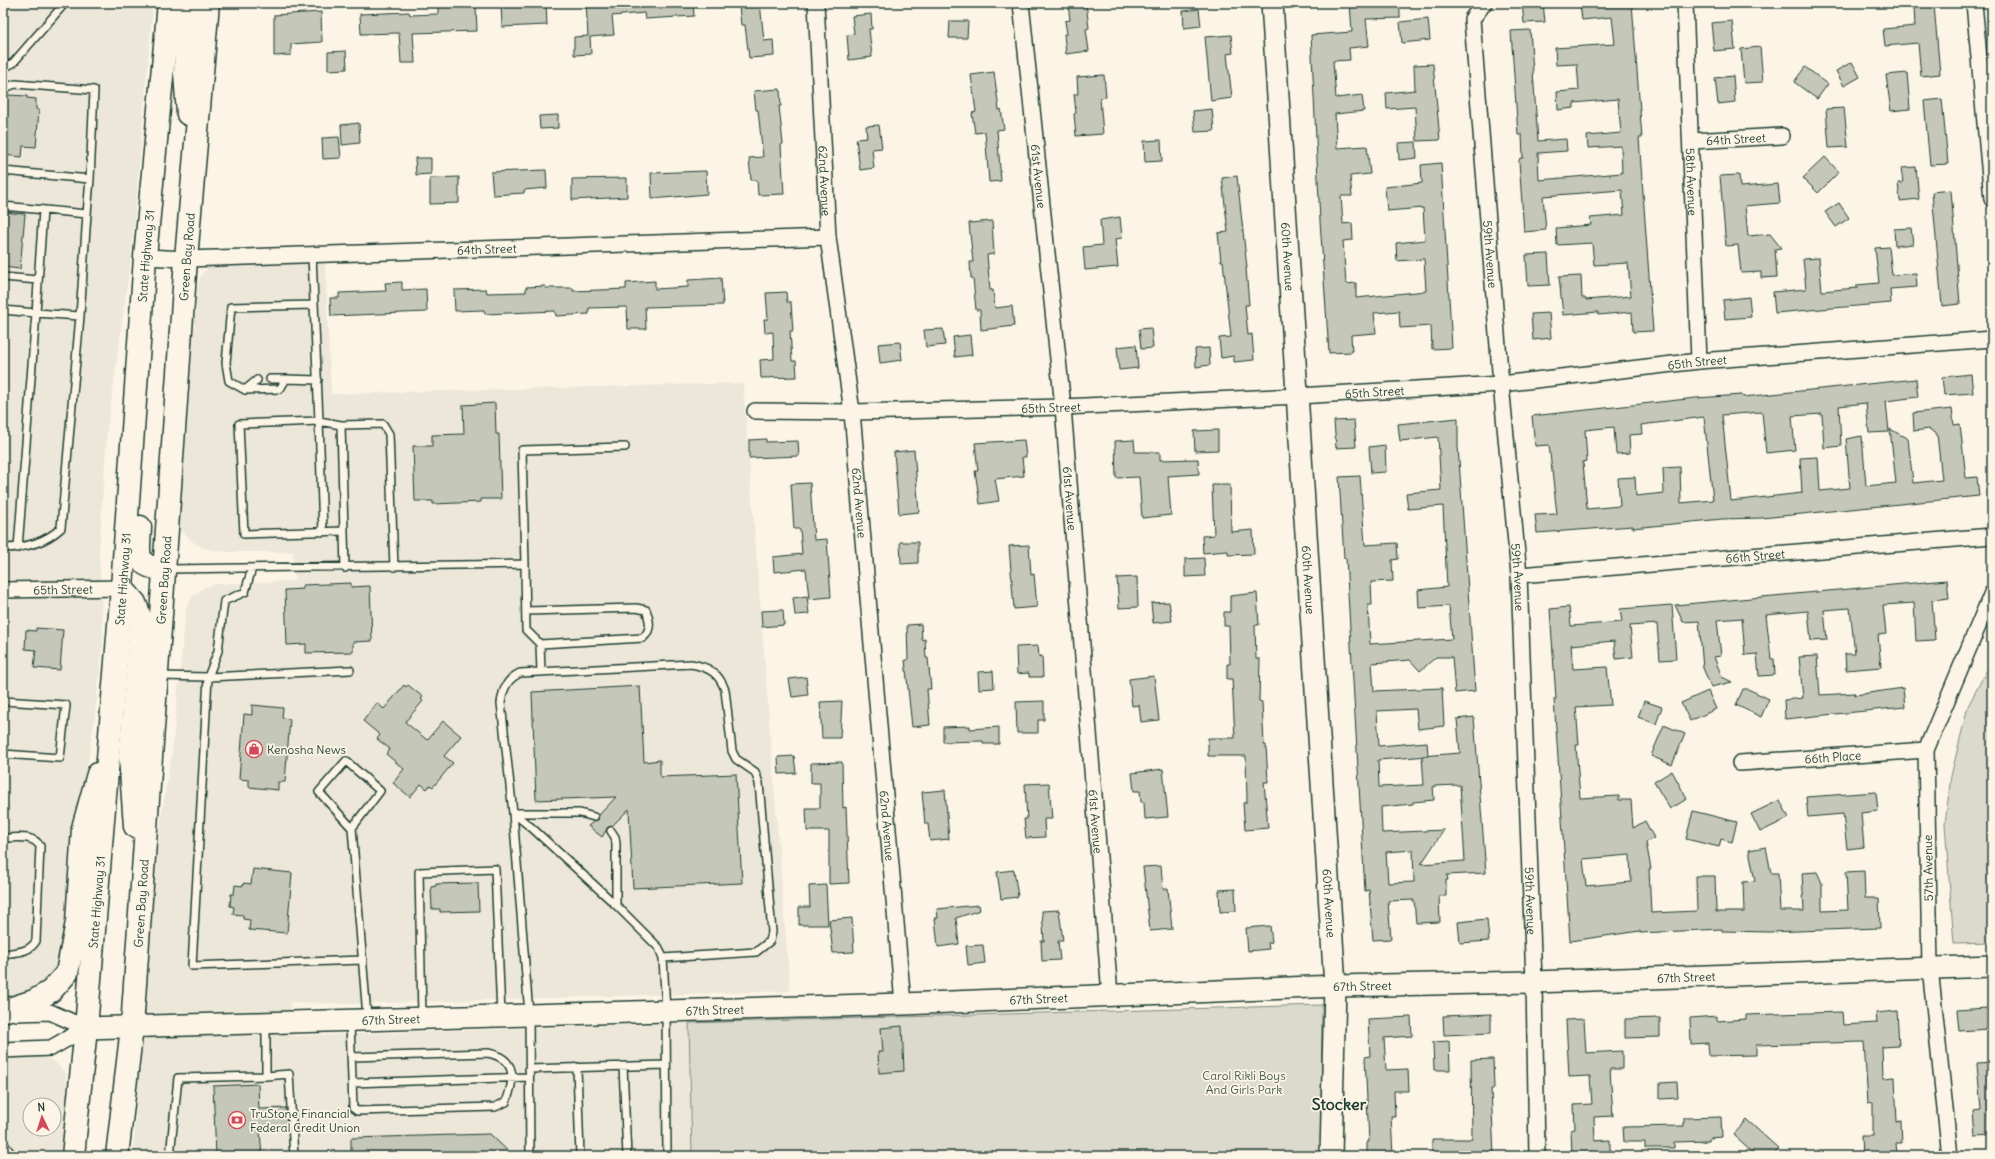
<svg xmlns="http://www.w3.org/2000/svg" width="1995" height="1159" font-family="Delius,sans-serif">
<rect width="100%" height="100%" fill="#fcf5e5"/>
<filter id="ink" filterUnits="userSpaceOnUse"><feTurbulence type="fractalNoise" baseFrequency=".025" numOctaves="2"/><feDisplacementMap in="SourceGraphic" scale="8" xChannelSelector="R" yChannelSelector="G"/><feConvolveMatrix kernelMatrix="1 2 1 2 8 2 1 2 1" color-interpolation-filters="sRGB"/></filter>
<g filter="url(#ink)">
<path fill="#ece7d8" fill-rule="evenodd" d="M3,3H153L131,258L107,431L99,551L103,640L94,723L81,809L71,941L48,984L21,994L3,997Z
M325,262L331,394L743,383L790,991L352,1004L290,1002L294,1036L689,1023L692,1156H133L151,897L162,812L172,752L186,609L193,596L203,588L215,584L295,581L293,552H226L207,549L195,544L181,530L180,520L197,289L200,278L203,272L209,268L217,266Z
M41,1056L54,1061L65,1072L67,1080L61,1156H3V1057ZM30,1105H54V1129H30Z"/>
<path fill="#dcdacc" stroke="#7e8c80" d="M1992,660V943L1954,944L1945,824L1951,776L1968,706Z
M1322,1005L1321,1156H692L689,1023Z"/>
<path fill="#c5c7b9" stroke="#1f3d34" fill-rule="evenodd" d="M501,3H546L547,25L502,27Z
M586,3H693L694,16L645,19L644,13L612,16L614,35L590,37L591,54L574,55V37L588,36Z
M760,3L764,41L773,40L774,56L749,58L745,25H741L739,6Z
M1068,3H1086L1089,28L1086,29L1089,51L1066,54L1064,34H1067L1065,21L1070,20Z
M1350,3H1400V18L1366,19L1369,46L1349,48L1350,60L1333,61L1336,98L1362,95L1364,111L1335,114L1337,148L1367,146L1370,174L1350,176L1352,196H1341L1343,224L1352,223L1353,240L1343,241L1346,284L1356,283V298L1426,291L1424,259L1397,261L1396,243L1425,240L1423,208L1387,211L1385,187L1422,183L1421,165L1441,163L1452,348L1432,349L1431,326L1400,328L1399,311L1374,313L1376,333L1351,335L1352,352L1329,353L1320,221L1311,35L1352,32Z
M1522,3H1543L1545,22L1524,23Z
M1580,3H1632L1642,138H1639L1653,331L1633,332L1632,312L1598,315V312L1563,315L1559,277L1581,276L1582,298H1585L1586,300L1631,296L1628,263L1594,265L1592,243L1557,245L1556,228L1591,225L1590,218L1624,215L1622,190L1543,196L1546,230L1524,232L1519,161L1520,158H1523L1522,135H1518L1511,31L1530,30L1538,141L1566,139L1567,151L1538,153L1539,180L1622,173L1621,146L1588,148L1587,136L1621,133L1618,99L1574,103V108L1558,110L1557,92L1579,90L1577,64L1556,65L1555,48L1615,44L1612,17L1582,20Z
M476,5L477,31L413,33L415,63H401L399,33L361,34L360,14L409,12L410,15L438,14V7Z
M1934,5L1940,74L1921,76L1918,43L1885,46L1883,29L1915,26L1914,7Z
M1199,9L1201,26L1184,28L1183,11Z
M321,12L322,42L291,44V55L274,56V15Z
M871,14L872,29H869L872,57L849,60L847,35L854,34L852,16Z
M1428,19L1430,40L1402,43L1400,22Z
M950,21H968L967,38H949Z
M1732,21L1735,49L1714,51L1711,23Z
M1231,35L1233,53L1227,54L1232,98L1211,101L1205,37Z
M1760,47L1763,82L1744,83L1741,49Z
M346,51L347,69L328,70V52Z
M1852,62L1860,77L1844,86L1836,71Z
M1433,64L1440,140L1417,141L1415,107L1387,109L1386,93L1415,90L1414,65Z
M1805,67L1828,84L1817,99L1794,82Z
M994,72L999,110L1001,109L1004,129L997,130L1001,181L989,182L985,132L975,133L972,113L976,112L971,75Z
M1907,73L1910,109L1891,111L1886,75Z
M1104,75L1106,97L1100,98L1103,134L1076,136L1074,114L1076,113L1074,94H1078L1077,77Z
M1733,76L1735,102L1718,104L1715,78Z
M780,89L781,106H779L783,144L781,145L784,194L758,195L757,180H751L749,158L763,157L758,110H756L754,91Z
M7,95L27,96V98L36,99V109L39,110L36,147L23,146L22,157L3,155V121H5Z
M1942,99L1948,164L1930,165L1924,101Z
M1844,108L1848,147L1829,148L1826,109Z
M1212,109L1214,131L1195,132L1193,111Z
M558,115V128L540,129L539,116Z
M359,123L360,143L342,145L341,125Z
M879,125L882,148L872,149L874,168L860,170L856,139L867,138L866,126Z
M339,137L341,158L323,159L322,138Z
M1161,140L1162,161L1145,162L1144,141Z
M1416,142L1417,158L1399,160L1398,143Z
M1825,157L1839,172L1818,193L1803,178Z
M415,158H431V174L416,175Z
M1916,167L1919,199L1900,201L1898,183H1903L1901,168Z
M546,170L547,188L524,190V193L493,195L491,172Z
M706,171L707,194L652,199L651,173Z
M1739,175L1740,187L1778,184L1780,203L1745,206L1748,236L1770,234L1781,248L1775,249L1777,277L1761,278V272L1741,273L1738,245L1726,246L1720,176Z
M1237,176L1247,268H1246L1249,305H1245L1248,335L1252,334L1254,360L1234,362V356L1221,358L1219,338L1231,337L1223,261H1221L1218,233L1228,232L1222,178Z
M459,177V203L430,204V178Z
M627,178V197L572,200V179Z
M1951,190L1960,304L1942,306L1932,192Z
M1839,203L1849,218L1836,227L1825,212Z
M3,212L25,214L20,269L3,267Z
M1120,217L1122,238L1115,239L1118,267L1085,270L1083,247L1102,245L1100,220Z
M992,221L994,254L987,255L990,290H993L995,308L1012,306L1014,326L981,330L980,310H976L973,278H971L970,262H973L969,223Z
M1911,228L1913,244L1895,246L1894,229Z
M1889,247L1892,275L1916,273L1917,287L1890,289L1891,303L1775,313L1773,292L1806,289L1803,259L1819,258L1822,291L1857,288V285L1879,283L1875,248Z
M1548,254L1550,285L1528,286L1526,255Z
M721,278L723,305L645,307L646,329H628L627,307L589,308V314L556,316L555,311L485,314L484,310L455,311L454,290L486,289L487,293L526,292V287L545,286L546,288H573V291L626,289V283L655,281V289L688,287V280Z
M402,282V290L426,289L427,312L331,316L330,298H339V293L386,291L385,283Z
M786,292L787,302H791L793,331H790L792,361H796L797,377L761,378L760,360L774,359L773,332L765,333L764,319H768L766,293Z
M1749,297L1751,317L1725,319L1723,300Z
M1549,313L1551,338L1533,340L1531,314Z
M1151,328L1153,348L1141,349L1139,329Z
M943,329L945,345L926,347L924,330Z
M970,335L972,355L955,357L953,337Z
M900,342L902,360L880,363L878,344Z
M1136,345L1138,368L1119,370L1117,347Z
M1209,348L1210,365L1196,367L1195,349Z
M1971,374L1973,393L1944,395L1942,377Z
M1916,379L1918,397L1886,401L1889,432L1869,433L1866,403L1839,406L1841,446L1824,448L1822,414L1792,416L1795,450L1766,453L1762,412L1722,415L1731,501L1802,493L1800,458L1818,457L1820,491L1850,488L1846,439L1862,436L1866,486L1896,483L1890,429L1908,439L1913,483L1942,480L1937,434L1929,429L1914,431L1913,413L1952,409L1954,425L1960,424L1966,478L1977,477L1979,496L1762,518L1722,519L1633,528V526L1537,533L1535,515L1557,514L1549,445L1535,446L1532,416L1696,398L1742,395L1743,397ZM1704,417L1713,500L1681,503L1680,467L1663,468L1664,493L1636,496L1635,477L1618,478L1620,506L1587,509L1583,462L1587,461L1585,430L1614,427L1616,454L1630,453L1629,435L1642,434L1641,425Z
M495,403L496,434H499L501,499H481V502L433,504V501H415L413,446H432V435L464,434L463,405Z
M1458,418V446L1475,691L1455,693L1452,657H1436L1420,671L1410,660L1372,663L1374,691L1442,688L1444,726L1418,729L1416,709L1377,711L1379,746L1427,742L1428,756L1378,760L1379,787L1424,785L1422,756L1460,753L1457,719L1474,717L1486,873L1447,875L1448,880H1446V896H1439L1440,922L1416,923L1414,900L1388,901L1391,939L1373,940L1369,890L1365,891L1346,558H1344L1339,477L1360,476L1365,545L1397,543L1398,559L1392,560L1393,581L1371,582L1372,605H1368L1370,644L1452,639L1449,606L1419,608L1418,590L1447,587L1443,506L1408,509L1406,493L1441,490L1438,437L1400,441L1398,424ZM1460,785L1465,861L1421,864L1444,830L1382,833L1381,807L1413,804V802L1434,800L1433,786ZM1413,850L1414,882L1388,883L1386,852Z
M1354,420L1356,447L1336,448L1334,421Z
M1218,430V450L1195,451L1194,431Z
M766,439V442L798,441L799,456L749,458V440Z
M1024,440L1026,457H1022L1024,476L995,479L999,501L980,504L975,471H978L975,443Z
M1134,440L1135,452H1160V460L1198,459L1199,474L1168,476L1171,515L1142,518L1139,477L1116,478L1115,441Z
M1385,445L1386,472L1371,473L1369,447Z
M914,450L919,512L899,514L894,452Z
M810,483L814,540L827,539L831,597L809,599L806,569L774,572L773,557L802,554L800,529H794L791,484Z
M1212,485H1230L1231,532L1253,530L1254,554L1228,555V551L1203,553L1202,536L1214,535Z
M900,542H918V563L901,564Z
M1029,545L1031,575L1034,574L1037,607L1014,609L1009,546Z
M1204,558L1205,576L1185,577V559Z
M1137,577L1138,607L1119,608L1117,578Z
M1947,580L1949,598L1932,600L1935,640L1916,641L1914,603L1883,605L1886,634L1878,635L1881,667L1846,670L1845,654H1855L1850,608L1824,610L1827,640L1811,641L1808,611L1766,615L1771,659H1774L1775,675L1759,676L1757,654L1745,655L1742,618L1717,620L1721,656L1714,657L1722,677L1732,682L1711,687L1703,668L1699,621L1683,622L1675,605Z
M351,583V587L370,586L372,641L353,642V652L306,653V644L287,645L285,590L303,589V585Z
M1257,593L1259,625H1255L1256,659H1260L1259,701L1262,702L1264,745H1266L1268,782H1264L1268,828L1245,830L1243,803L1247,802L1246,756H1208V738H1235L1232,679H1227V664H1230L1229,626H1224V612H1230V596Z
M807,596L809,614L795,615L793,598Z
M1169,602L1172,621L1153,623L1151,603Z
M1672,605L1676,659L1660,660L1657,624L1630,626L1633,657L1616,659L1614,641L1571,645L1573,669L1607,667L1611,705L1576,707L1579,745H1576L1580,798L1619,796V800H1631L1633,828L1645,821L1654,838L1646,842L1651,869H1649L1651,913L1697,911L1696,876H1715L1716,912H1744L1743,882L1755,881L1749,850L1766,847L1771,873H1778L1780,911H1804L1802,873L1817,872L1822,883V911L1848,910L1846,872L1864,871L1865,898H1879L1880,928L1770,932L1722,931V929L1640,933V931L1570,941L1557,743L1554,699H1556L1550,609L1569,607L1571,626L1622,622L1620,609ZM1630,855L1631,882L1586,886L1583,859Z
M783,610L784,625L762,627L761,611Z
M921,624L922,640L925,639L926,658H928L931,689H927L930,725L912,727L905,660H908L907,625Z
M36,628L63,630L60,670L34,668L36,650L25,649L26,630L36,631Z
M1038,646L1039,657L1042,656L1043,677H1029V673L1017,674L1016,647Z
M1817,656L1820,695L1855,693V695L1903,688L1905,707L1785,719L1784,700L1803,698L1799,657Z
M993,671L994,688L979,689L978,672Z
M1154,676L1159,720L1141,722L1139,705L1132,706L1129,679Z
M806,677L808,695L792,697L789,679Z
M404,685L406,687L408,685L423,697L421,699L423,701L405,722L427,740L443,721L461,736L444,756L453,763L433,787L430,785L427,789L421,784L410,797L393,783L404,769L386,754L390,749L377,739L380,735L363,721L377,703L384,709Z
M640,686L644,762L660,760V777L736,774L742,883L633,888L629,809L612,826L608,827L602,837L588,826L593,822L598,820L599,815L616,797L536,800L532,692Z
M1743,689H1748L1769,699L1761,717L1736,705Z
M1708,691L1716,709L1690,721L1681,703Z
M842,701L840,738H822L820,702Z
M1044,701V720H1038V733H1017L1016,702Z
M1644,701L1662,707L1656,724L1638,717Z
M252,705L283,708L282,718L290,719L285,782H278V790L249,787V780L239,779L244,714L252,715Z
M1664,725L1685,734L1672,765L1651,756Z
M970,726V729L999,727V744H983V741L943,742V727Z
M794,756L796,773L779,774L778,757Z
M842,762L843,808L846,807L849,883L829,884V831H807L806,808H820V783H811V763Z
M1163,769L1168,817L1145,819L1144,802H1141L1140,791H1134L1132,773Z
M1672,771L1687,799L1670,809L1654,782Z
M1049,783L1052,819H1044L1045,837L1026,838L1024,819H1027L1025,784Z
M945,790L949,839L930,841L928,824H925L922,792Z
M1876,792L1878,811L1861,813L1864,847L1847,849L1843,814L1808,817L1806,797Z
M1780,800L1789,818L1760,832L1751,814Z
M1693,811L1737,822L1732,842L1721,839L1719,847L1686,839Z
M1161,866L1163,889L1168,888L1172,929L1150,931L1143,867Z
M253,869L292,873L287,933L249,930L250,920L243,919V915L233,914L234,907L230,906L231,894H234L235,885L243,886L244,883L251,884Z
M1014,870L1018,897L1001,899L997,872Z
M478,883L479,911L440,912V909H432L431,887L436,886V884Z
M826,885L828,925H799V907H810L809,886Z
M1235,889L1236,911L1220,912L1219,890Z
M979,905L980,910L956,918L959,944L938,947L935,918H938L937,909Z
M1059,910L1063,941H1058L1060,960L1042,961L1041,941H1044L1042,911Z
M852,918L854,952L833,953L829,920Z
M1487,919L1489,941L1460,943L1458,922Z
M1270,926L1272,942L1268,943L1269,949L1248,951L1246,928Z
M983,945L985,963L968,965L966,946Z
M1987,1008L1989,1029L1959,1031L1957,1010Z
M1897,1011L1899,1046L1882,1047L1883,1078L1895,1077L1897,1122L1901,1121L1902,1143H1896L1897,1155L1862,1156L1861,1136H1873V1102L1868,1103L1864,1042L1756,1045V1055L1709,1056L1708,1043L1691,1044L1690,1018L1717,1016V1021L1746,1019V1015L1842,1012L1843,1025L1877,1023L1876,1013Z
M1491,1014V1033L1444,1035L1443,1016Z
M1411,1017L1412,1036L1384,1038L1386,1070L1408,1069L1409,1091H1394L1395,1116H1391L1393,1156H1367V1142H1369L1365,1057L1370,1056L1368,1019Z
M1660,1018V1037L1625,1038V1019Z
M1584,1019L1586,1053L1622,1051V1069H1610L1613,1116L1594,1117L1595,1141L1610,1140V1156H1572L1571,1130L1575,1129L1574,1105L1592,1104L1590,1076L1569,1077L1566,1020Z
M902,1026L904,1071L879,1073L878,1052H883L881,1028Z
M1449,1041L1450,1070H1434L1433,1042Z
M1493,1059L1494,1089H1491L1494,1156H1432V1139H1472L1471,1060Z
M1992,1062V1135L1975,1136L1973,1111L1981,1110L1977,1063Z
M1677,1082L1678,1098L1660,1099V1083Z
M258,1084L259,1109L286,1108L287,1129L260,1131L262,1156H216L213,1086Z
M1721,1117L1722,1137L1709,1138V1141L1674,1142V1148H1645V1142H1624L1623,1127L1684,1126V1118Z
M1747,1120L1779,1149L1773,1156H1756L1733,1135Z
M490,1134L513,1156H351V1138Z"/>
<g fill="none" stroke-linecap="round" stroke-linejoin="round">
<g stroke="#1f3d34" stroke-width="10">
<path id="lane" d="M3,68L13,63L65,3
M3,89L15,84L94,90L90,179L3,171
M3,206L87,214L90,179
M312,255L319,421L341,425L345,568
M3,277L38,280
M314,305L231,307L226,363L229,381L245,390L280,389L286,379L318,380
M3,310L36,313L43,210
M80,316L87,214
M270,379H286
M245,390L257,380
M341,425L383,424L389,434L394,567
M323,532L319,421L239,424L244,534L344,531
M3,548C25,548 45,543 61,528L80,316L36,313L18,548
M525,564L522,450L625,447
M252,568L245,592L224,601L218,651L208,677L350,670
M167,569L525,564L526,630L540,644L643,638C652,629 650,621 646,610L636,608L526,611
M540,644L541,672
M158,676L208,677L192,966L363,960
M3,701L66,705L60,758L3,754
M513,813L532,828L616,905L659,948L663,958L666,1011L667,1156
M513,813H580L594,817
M352,828L380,791L346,761L319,792L352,828L367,1017
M611,831L615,837L616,844V905
M3,838C16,838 32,834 40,846L36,941C29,953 16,952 3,954
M422,1016L419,872L495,869L501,1015
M350,1022L353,1108L357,1111L495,1107L506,1102C515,1079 517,1059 488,1053L351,1057
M266,1025V1076L289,1074L294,1156
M623,1066L627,1156
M577,1067L580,1156
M529,1069L666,1065
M352,1083L529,1077
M3,1143L10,1152V1156
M170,1156L178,1078L266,1076
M530,1156L529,1014L513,813L501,703C503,689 507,679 520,673L691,664C709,667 719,673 725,690L732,751L736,759L755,772L759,783L772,932L770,941L756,952L663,958"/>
</g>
<g stroke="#1f3d34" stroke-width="18">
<g id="street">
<path id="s1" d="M816,3L828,237L852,412L903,1004"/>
<path id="s2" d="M1021,3L1063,407L1110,995"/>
<path id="s3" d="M1484,3L1472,19L1501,384L1519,575L1534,982L1537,1156"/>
<path id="s4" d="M1685,3L1699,361"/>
<path d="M1974,3L1992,199"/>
<path id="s5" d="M1691,141L1782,136"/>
<path id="s6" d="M145,257L186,259L828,237"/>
<path id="s7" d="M755,411L852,412L1063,407L1298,396L1501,384L1699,361L1992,339"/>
<path id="s8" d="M1519,575L1992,536"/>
<path id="s9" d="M3,590L122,588"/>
<path id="s10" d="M1740,763L1926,750"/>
<path d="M16,1013L50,1012L86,1028"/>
<path d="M3,1050L51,1048L86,1028"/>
<path d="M1950,1156L1930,968L1926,750L1992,593"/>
</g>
</g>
<g stroke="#1f3d34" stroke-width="24">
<g id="secondary">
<path id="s11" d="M1272,3L1335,986L1331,1156"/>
<path id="s12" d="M86,1028L903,1004L1335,986L1534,982L1992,966"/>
</g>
</g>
<g stroke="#1f3d34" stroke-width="25">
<g id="primary">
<path d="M188,114L185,73L188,3"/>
<path d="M140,527C139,553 133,567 164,569"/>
<path d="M122,588L135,603L141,620L130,757L135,826"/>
<path d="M3,1011L34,1001L51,991L67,973L77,922L83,828L98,774"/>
<path id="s13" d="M73,1156L86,1028L122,588L145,257L169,3"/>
<path id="s14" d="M117,1156L132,1027L186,259L208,3"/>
</g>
</g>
<use href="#lane" stroke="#fcf5e5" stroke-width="7"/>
<use href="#street" stroke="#fcf5e5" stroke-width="15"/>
<use href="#secondary" stroke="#fcf5e5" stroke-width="21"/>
<use href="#primary" stroke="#fcf5e5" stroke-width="22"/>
</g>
</g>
<defs>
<g id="shop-ring" transform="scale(0.9)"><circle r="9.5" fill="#fcf5e5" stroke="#d1495b" stroke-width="1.5"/><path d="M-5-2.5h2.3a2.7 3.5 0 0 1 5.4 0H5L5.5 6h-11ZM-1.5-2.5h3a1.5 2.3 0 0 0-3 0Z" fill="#d1495b"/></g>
<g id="bank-ring" transform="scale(0.9)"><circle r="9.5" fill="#fcf5e5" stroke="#d1495b" stroke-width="1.5"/><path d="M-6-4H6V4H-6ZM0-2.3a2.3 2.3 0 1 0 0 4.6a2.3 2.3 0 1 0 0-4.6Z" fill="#d1495b"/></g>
</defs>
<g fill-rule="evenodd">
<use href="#shop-ring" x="254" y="749"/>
<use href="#bank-ring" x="237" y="1120"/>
</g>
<g text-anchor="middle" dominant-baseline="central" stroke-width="3.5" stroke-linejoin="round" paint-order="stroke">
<g font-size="12" fill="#1f3d34" stroke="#fcf5e5">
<text stroke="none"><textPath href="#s5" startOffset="45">64th Street</textPath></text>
<text stroke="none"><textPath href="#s2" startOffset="174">61st Avenue</textPath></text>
<text stroke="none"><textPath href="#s1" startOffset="178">62nd Avenue</textPath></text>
<text stroke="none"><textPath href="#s4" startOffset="179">58th Avenue</textPath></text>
<text stroke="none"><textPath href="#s6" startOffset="342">64th Street</textPath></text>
<text stroke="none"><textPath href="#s3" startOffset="256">59th Avenue</textPath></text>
<text stroke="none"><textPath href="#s13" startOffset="903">State Highway 31</textPath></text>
<text stroke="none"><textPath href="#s14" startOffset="902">Green Bay Road</textPath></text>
<text stroke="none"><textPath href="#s11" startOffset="254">60th Avenue</textPath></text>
<text stroke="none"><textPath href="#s7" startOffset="944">65th Street</textPath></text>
<text stroke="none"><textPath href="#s7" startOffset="620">65th Street</textPath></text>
<text stroke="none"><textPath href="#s7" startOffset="296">65th Street</textPath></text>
<text stroke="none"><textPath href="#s2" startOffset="498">61st Avenue</textPath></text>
<text stroke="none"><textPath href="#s1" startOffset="502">62nd Avenue</textPath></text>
<text stroke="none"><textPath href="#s8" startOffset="237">66th Street</textPath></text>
<text stroke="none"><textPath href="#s3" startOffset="580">59th Avenue</textPath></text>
<text stroke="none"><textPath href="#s11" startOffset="578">60th Avenue</textPath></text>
<text stroke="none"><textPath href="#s13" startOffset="579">State Highway 31</textPath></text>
<text stroke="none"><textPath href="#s14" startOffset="578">Green Bay Road</textPath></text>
<text stroke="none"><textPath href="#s9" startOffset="60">65th Street</textPath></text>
<text stroke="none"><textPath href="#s10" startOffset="93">66th Place</textPath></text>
<text stroke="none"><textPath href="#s2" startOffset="822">61st Avenue</textPath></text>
<text stroke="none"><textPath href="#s1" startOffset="826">62nd Avenue</textPath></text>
<text transform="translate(1928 868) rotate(-91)">57th Avenue</text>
<text stroke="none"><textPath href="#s3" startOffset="904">59th Avenue</textPath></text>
<text stroke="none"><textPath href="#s13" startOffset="255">State Highway 31</textPath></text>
<text stroke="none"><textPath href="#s14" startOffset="254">Green Bay Road</textPath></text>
<text stroke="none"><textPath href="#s11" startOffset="902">60th Avenue</textPath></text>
<text stroke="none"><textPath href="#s12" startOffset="1601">67th Street</textPath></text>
<text stroke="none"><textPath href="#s12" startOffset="1277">67th Street</textPath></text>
<text stroke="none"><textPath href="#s12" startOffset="953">67th Street</textPath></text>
<text stroke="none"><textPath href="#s12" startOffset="629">67th Street</textPath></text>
<text stroke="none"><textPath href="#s12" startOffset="305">67th Street</textPath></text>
</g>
<g font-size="12" fill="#1f3d34" stroke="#fcf5e5" text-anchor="start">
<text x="267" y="749">Kenosha News</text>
<text x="250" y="1113">TruStone Financial<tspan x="250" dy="14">Federal Credit Union</tspan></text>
</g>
<g font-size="12" fill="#455c52" stroke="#fcf5e5">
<text x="1244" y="1075">Carol Rikli Boys<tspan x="1244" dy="14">And Girls Park</tspan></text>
</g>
<g font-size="16" font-weight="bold" fill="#1f3d34" stroke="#fcf5e5">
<text x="1339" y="1104">Stocker</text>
</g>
</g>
<rect width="1995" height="1159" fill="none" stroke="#fcf5e5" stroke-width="16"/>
<rect x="8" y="8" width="1979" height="1143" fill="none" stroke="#1f3d34" stroke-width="1.5" filter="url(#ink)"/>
<g transform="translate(42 1117) rotate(356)"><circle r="19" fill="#fcf5e5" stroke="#a4ab9e"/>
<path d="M0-3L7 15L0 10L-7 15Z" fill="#d1495b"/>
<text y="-6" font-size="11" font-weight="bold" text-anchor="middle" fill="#1f3d34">N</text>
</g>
</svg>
